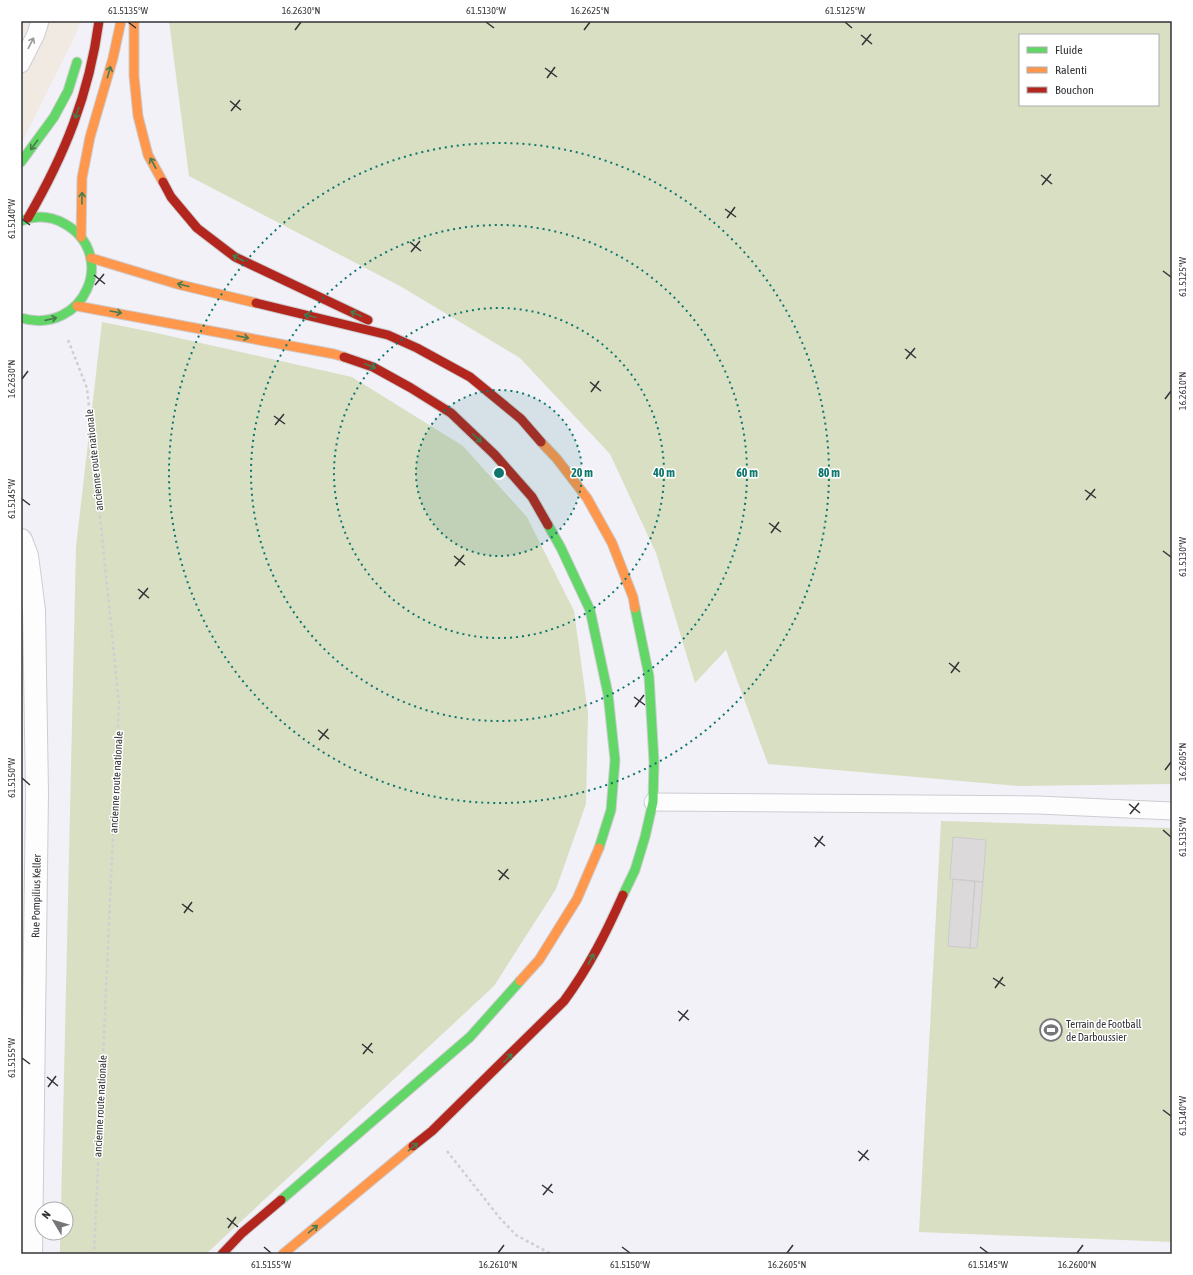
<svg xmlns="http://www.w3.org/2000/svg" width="1193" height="1275" font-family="'Asap Condensed',sans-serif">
<rect width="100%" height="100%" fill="#f1f1f7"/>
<path fill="#f0eae2" d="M21,21H81L74,38L21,144Z"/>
<path fill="#d9dfc2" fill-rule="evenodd" d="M169,21H1172V784L1019,786L768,764L726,650L695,683L656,553L610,454L520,358L400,286L189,176ZM1020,35H1158V105H1020Z
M102,322L152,332L352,377L463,446L527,517L574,611L588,713L586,804L556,889L494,986L206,1254H60V1233H66V1209H61L76,547Z
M21,580L24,592L21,761Z
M941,821L1172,828V1242L919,1232Z"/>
<path fill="#dbd9da" stroke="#cccacc" d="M953,837L986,840L983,882L950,879Z
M953,879L975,881L970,948L948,946Z
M975,881L983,882L977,948H970Z"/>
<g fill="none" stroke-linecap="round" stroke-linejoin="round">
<g stroke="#cdcdd2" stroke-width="19">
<path id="lane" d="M21,64L36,34L40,21
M653,802L1038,805L1172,811"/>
</g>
<g stroke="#cdcdd2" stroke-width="24">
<path id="street" d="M21,540L27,556L34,610L37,793L31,1254"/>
</g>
<g stroke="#cdcdd0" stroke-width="11">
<path id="fast" d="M21,162L54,117L68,91L77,62
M21,221C36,215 51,216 65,224C119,255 84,336 21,318
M548,525L561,548L590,610L608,694L615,760L611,810L599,848
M623,895L635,870L645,837L653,802L654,762L649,676L635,608
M281,1200L470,1037L520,981"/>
</g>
<g stroke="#cdcdd0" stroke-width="11">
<path id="slow" d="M134,21V76L138,116L148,155L163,182
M81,237L82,178L90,137L113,58L121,21
M91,258L177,284L256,303
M77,306L334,354L344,357
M541,442L557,459L587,498L612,543L633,597L635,608
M520,981L539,960L577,899L599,848
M283,1254L413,1146"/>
</g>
<g stroke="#cdcdd0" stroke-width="11">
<path id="jam" d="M163,182L171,197L197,228L235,257L368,320
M28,218C65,154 89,95 99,21
M256,303L388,335L417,348L470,377L521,419L541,442
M344,357L373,367L411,388L451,413L495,455L532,497L548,525
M413,1146L432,1131L564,1001C589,967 606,933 623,895
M222,1254L242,1233L281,1200"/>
</g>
<path stroke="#cfcfd2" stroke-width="2.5" stroke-dasharray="3 3" stroke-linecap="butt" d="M68,340L87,388L119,704L94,1254
M447,1151L499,1217L516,1235L551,1254"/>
<use href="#lane" stroke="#fdfdfe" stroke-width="17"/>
<use href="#street" stroke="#fdfdfe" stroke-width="22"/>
<use href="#fast" stroke="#63d668" stroke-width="9"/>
<use href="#slow" stroke="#ff974d" stroke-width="9"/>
<use href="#jam" stroke="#b3261e" stroke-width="9"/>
</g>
<defs><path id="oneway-shaft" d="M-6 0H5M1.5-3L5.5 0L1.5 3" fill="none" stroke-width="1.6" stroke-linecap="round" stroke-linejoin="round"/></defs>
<use stroke="#98989a" href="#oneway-shaft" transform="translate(31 43) rotate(-63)"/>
<g stroke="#497c4d">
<use href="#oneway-shaft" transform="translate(109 72) rotate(-74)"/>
<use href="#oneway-shaft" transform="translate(77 113) rotate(109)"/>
<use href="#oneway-shaft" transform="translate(34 145) rotate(127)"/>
<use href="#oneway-shaft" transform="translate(153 163) rotate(-119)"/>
<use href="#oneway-shaft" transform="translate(82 198) rotate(-89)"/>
<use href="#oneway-shaft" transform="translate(238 258) rotate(-152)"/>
<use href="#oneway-shaft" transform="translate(183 285) rotate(-166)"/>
<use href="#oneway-shaft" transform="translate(116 312) rotate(10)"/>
<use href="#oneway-shaft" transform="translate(356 314) rotate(-155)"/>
<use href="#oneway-shaft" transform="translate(310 316) rotate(-166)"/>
<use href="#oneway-shaft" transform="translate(51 319) rotate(-13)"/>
<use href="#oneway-shaft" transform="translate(243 337) rotate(11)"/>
<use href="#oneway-shaft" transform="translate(370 366) rotate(21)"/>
<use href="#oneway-shaft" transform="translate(477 438) rotate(43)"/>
<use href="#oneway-shaft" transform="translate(591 959) rotate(-61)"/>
<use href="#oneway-shaft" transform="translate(508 1058) rotate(-45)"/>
<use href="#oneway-shaft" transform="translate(413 1147) rotate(-39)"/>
<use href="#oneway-shaft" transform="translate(313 1229) rotate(-39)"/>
</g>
<path fill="none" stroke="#333337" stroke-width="1.5" d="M128,22L136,28M486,22L494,28M845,22L852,28M295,30L301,22M584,30L590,22M861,35L872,44M862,45L871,34M545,68L557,77M547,78L555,67M230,101L241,110M231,111L240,100M1041,175L1052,184M1042,185L1051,174M725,209L736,217M727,218L735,207M22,219L30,225M410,242L421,251M411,252L420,241M1163,271L1171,277M94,275L105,284M95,285L104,274M905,349L916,358M906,359L915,348M22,379L28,371M590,382L601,391M591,392L599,381M1165,399L1171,391M274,416L285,424M275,425L284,414M1085,490L1096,498M22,499L30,505M1086,500L1095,489M769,523L781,532M771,533L779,522M1163,551L1171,557M454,556L465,565M455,566L464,555M138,589L149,598M139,599L148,588M949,663L960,672M951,673L959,662M634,697L645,705M635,707L644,695M318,730L329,739M319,740L328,729M1165,770L1171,762M22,778L30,785M1129,804L1140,813M1130,814L1139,803M1163,830L1171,837M814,837L825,846M815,847L823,836M498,870L509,879M499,880L508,869M182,904L193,912M184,913L192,902M993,978L1005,986M995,988L1003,977M678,1011L689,1020M679,1021L688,1010M362,1044L373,1053M363,1054L372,1043M22,1058L30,1064M47,1077L58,1086M48,1087L56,1076M1163,1110L1171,1116M858,1151L869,1160M859,1161L868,1150M542,1185L553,1193M543,1195L552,1184M227,1218L238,1227M228,1228L236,1217M264,1247L271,1253M622,1247L630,1253M980,1247L988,1253M498,1253L504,1245M787,1253L793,1245M1077,1253L1083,1245"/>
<circle cx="499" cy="473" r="83" fill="#0f766e" fill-opacity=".12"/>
<g fill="none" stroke="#0f766e" stroke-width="2" stroke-dasharray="2 4">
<circle cx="499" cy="473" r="83"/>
<circle cx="499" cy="473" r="165"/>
<circle cx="499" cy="473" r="248"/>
<circle cx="499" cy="473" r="330"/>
</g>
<defs>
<g id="stadium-ring" transform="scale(1.15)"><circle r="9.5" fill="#fff" stroke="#76767a" stroke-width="1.5"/><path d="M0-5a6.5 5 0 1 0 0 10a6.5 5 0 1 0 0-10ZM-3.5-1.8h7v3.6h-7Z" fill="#76767a"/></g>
</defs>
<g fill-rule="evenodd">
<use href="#stadium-ring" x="1051" y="1030"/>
</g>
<g text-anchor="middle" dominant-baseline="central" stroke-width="3" stroke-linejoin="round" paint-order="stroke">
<g font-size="11" fill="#333337" stroke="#fff">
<text transform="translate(94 460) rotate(-96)">ancienne route nationale</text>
<text transform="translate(116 782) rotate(-87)">ancienne route nationale</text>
<text transform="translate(36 896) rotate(-89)">Rue Pompilius Keller</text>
<text transform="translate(100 1106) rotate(-87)">ancienne route nationale</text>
</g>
<g font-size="11" fill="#333337" stroke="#fff" text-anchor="start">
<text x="1066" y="1024">Terrain de Football<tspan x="1066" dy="13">de Darboussier</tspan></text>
</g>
</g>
<circle cx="499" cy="473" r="6" fill="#0f766e" stroke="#fff" stroke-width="2"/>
<g font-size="12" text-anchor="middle" font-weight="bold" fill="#0f766e" stroke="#fff" stroke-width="3" stroke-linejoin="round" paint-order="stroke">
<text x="582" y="477">20 m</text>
<text x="664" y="477">40 m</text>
<text x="747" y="477">60 m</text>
<text x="829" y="477">80 m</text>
</g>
<rect width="1193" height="1275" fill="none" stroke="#ffffff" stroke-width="44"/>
<rect x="1019" y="34" width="140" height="72" fill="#ffffff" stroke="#adadaf"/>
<rect x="1027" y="47" width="20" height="6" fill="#63d668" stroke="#adadaf"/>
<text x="1055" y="54" font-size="12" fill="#333337">Fluide</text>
<rect x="1027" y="67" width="20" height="6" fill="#ff974d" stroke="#adadaf"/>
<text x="1055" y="74" font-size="12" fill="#333337">Ralenti</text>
<rect x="1027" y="87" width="20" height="6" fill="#b3261e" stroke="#adadaf"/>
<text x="1055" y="94" font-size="12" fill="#333337">Bouchon</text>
<g transform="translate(54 1221) rotate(308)"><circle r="19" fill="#ffffff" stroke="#adadaf"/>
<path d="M0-3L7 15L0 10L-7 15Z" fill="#76767a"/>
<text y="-6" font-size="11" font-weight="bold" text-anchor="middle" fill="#333337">N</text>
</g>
<rect x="22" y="22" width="1149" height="1231" fill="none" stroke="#333337" stroke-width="1.5"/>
<g font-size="10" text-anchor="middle" fill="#333337">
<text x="128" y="14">61.5135°W</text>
<text x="301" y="14">16.2630°N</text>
<text x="486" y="14">61.5130°W</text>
<text x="590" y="14">16.2625°N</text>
<text x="845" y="14">61.5125°W</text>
<text transform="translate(11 219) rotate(-90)" y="4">61.5140°W</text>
<text transform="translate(1182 277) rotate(-90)" y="4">61.5125°W</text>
<text transform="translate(11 379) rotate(-90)" y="4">16.2630°N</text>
<text transform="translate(1182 391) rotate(-90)" y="4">16.2610°N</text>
<text transform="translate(11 499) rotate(-90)" y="4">61.5145°W</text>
<text transform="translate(1182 557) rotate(-90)" y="4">61.5130°W</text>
<text transform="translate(1182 762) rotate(-90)" y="4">16.2605°N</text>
<text transform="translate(11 778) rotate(-90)" y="4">61.5150°W</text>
<text transform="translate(1182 837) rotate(-90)" y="4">61.5135°W</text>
<text transform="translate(11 1058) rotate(-90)" y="4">61.5155°W</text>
<text transform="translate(1182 1116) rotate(-90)" y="4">61.5140°W</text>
<text x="271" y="1268">61.5155°W</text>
<text x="498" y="1268">16.2610°N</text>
<text x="630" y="1268">61.5150°W</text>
<text x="787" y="1268">16.2605°N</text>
<text x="988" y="1268">61.5145°W</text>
<text x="1077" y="1268">16.2600°N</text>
</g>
</svg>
